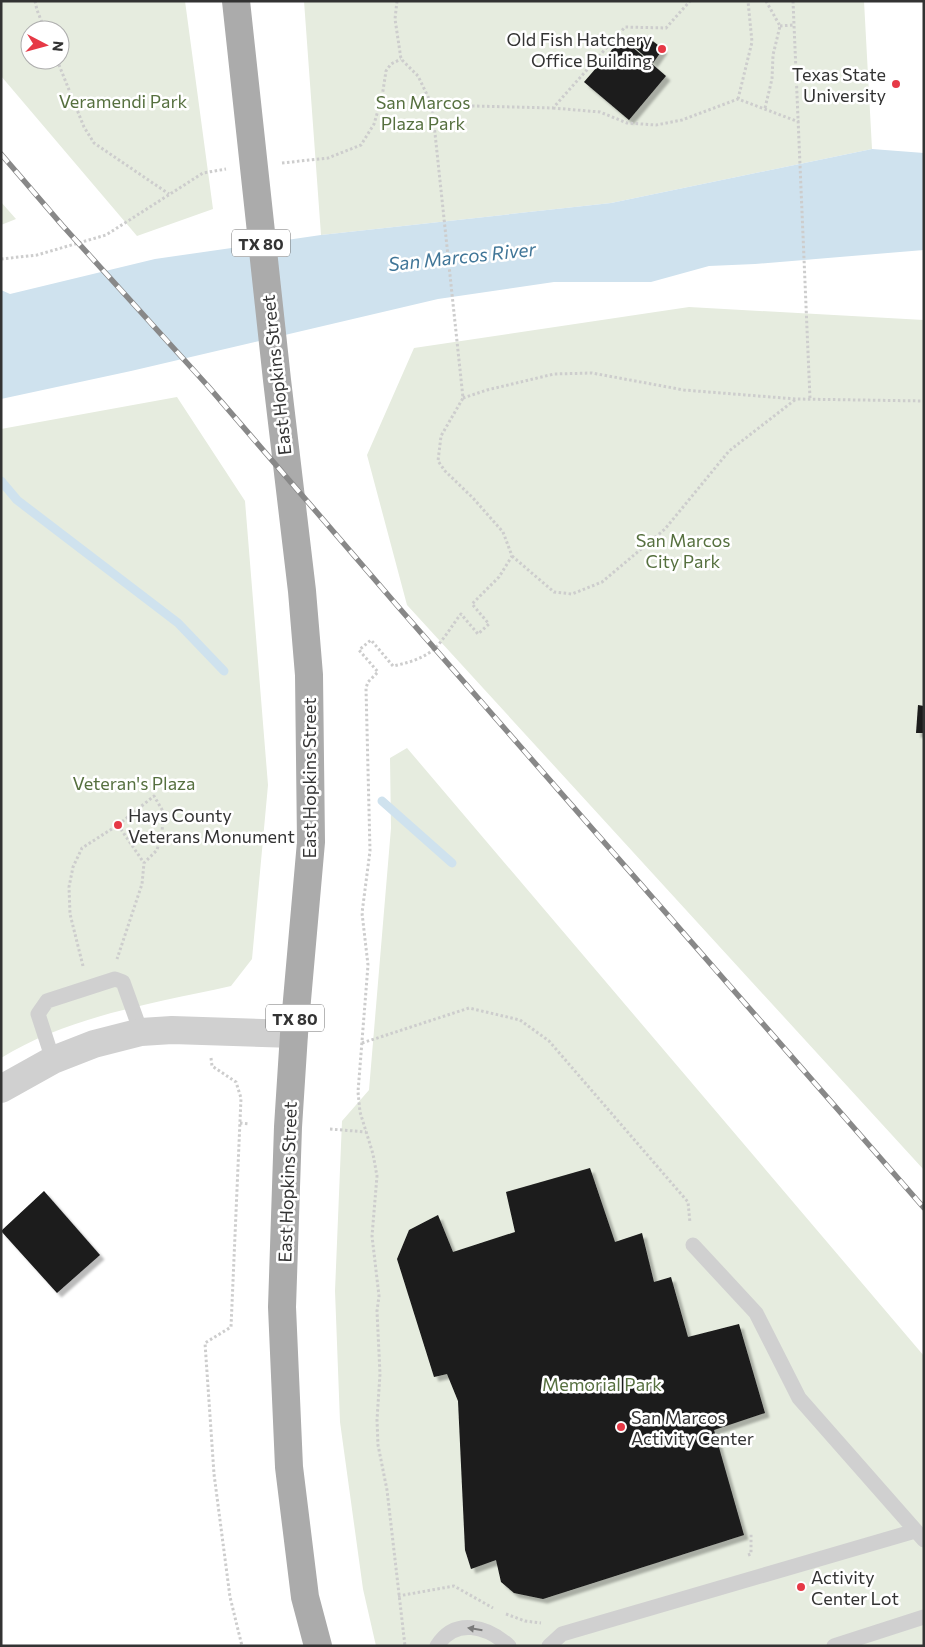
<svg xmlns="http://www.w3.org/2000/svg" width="925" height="1647" font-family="Commissioner,sans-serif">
<defs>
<filter id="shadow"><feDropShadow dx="4.5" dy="4.5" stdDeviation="1" flood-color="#0004"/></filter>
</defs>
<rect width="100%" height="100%" fill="#fff"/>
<path fill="#e6ecdf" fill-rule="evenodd" d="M1,1H185L213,209L137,236L1,76ZM30,30H60V60H30Z
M304,1H864L872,149L611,203L321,235Z
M1,202L16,219L1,225Z
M689,307L924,320V1170L407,605L367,455L414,348Z
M177,397L245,501L268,785L252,959L231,986C155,1003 69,1016 1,1058V429Z
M407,748L924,1356V1646H376L363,1589L340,1422L335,1291L342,1121L369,1090L391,828L390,758Z"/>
<path fill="#cfe2ee" d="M872,149L924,153V250L755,264L709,266L651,282H554L438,299L131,371L1,399V290L10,294L155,259L321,235L611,203Z"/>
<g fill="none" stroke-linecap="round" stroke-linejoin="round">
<path stroke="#cfe2ee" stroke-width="9" d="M1,481L17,500L178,623L224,671
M382,801L452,863"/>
</g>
<path fill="#1a1a1a" filter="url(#shadow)" d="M645,35L663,49L653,63L635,48Z
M622,38L666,76L629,120L584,82Z
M918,705L924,706V733H916Z
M590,1168L615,1242L642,1233L654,1282L671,1277L688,1337L739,1324L765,1413L714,1430L744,1535L543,1599L514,1593L501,1582L496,1560L471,1569L465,1550L458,1401L447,1374L434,1377L397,1259L409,1230L438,1215L453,1252L515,1232L506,1192Z
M44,1191L100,1255L57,1293L1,1231Z"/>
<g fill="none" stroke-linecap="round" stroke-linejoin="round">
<path stroke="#cdcdcd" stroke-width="3" stroke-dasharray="2.5 2.5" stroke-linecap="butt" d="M35,1L37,10L45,30
M397,1L395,19L401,59L418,76L432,105L463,398L441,436L438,461L445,471L473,498L503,532L512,556L499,577L472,604L489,624L478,634L461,614C452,625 444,640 434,649C423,659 407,663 393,666L371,640L359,650L378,672L368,682L366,688L370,851L362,913L368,965L358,1092L360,1112L373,1154L377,1176L372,1236L379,1296L377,1311L380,1374L377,1420L378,1445L387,1490L405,1646
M793,1L810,399
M780,26L793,25
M57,60L84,127L94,143L169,194
M738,99L752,42L748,1
M432,105L553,108L625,27L666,28L690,1
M553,108L600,112L627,123L656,125L682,120L738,99L799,122
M765,108L772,79L773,55L780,26L766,1
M282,163L328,158L361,145L374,124L382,97L386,71L391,64L401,59
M1,259L37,255L106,235L203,173L226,169
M463,398L487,390L554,374L592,373L684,390L796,399L924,401
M512,556L554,592L572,594L602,582L665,529L729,451L796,399
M118,825L144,863
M83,966L70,914L69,887L73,867L82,848L118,825L154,796L164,813L162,831L157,850L144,863L142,884L117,959
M362,1043L469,1008L520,1020L549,1041L688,1202L690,1223
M211,1058L212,1066L236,1082L241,1098L231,1327L205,1343L214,1474L230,1597L242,1646
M240,1123L249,1124
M330,1129L366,1132
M748,1555L751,1554V1533
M398,1596L454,1586L493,1608
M506,1614L525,1621L541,1623"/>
<path stroke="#d0d0d0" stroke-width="15" d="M53,1060L38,1014L47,1001L115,979L123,982L141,1032
M693,1245L756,1313L799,1398L924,1540
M437,1646C455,1617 487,1626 509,1646
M549,1646L562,1634L915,1531
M834,1646L924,1617"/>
<path stroke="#d0d0d0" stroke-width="28" d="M1,1089L53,1060L94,1044L141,1032L172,1030L294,1034"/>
<path stroke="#ababab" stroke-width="28" d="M236,1L277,380L302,591L309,675L311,842L294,1034L288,1127L282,1307L289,1467L305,1597L318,1646"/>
<g stroke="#888" stroke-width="5.5">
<path id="rail" d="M1,154L62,225L207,385L401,610L924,1208"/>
</g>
<use href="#rail" stroke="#fff" stroke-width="4" stroke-dasharray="11" stroke-linecap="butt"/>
</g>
<defs><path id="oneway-solid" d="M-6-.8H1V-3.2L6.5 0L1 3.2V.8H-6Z" transform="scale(1.25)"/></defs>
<use fill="#7a7a7a" href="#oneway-solid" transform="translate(475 1629) rotate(-171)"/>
<g fill="#e63946" stroke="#fff" stroke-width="2">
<circle cx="662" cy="49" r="5"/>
<circle cx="896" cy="84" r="5"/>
<circle cx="118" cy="825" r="5"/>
<circle cx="621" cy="1427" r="5"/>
<circle cx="801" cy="1587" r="5"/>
</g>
<g text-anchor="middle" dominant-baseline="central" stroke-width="5" stroke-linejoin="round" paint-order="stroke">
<g fill="#fff" stroke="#707070" stroke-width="1">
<rect x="232" y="229.5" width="58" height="27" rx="4"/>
<rect x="266" y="1004.5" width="58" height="27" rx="4"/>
</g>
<g font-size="16" font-weight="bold" fill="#333">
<text x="261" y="243">TX 80</text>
<text x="295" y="1018">TX 80</text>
</g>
<g font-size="18" fill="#333" stroke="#fff" text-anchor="start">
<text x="652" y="39" text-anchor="end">Old Fish Hatchery<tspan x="652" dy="21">Office Building</tspan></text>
<text x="886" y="74" text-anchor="end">Texas State<tspan x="886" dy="21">University</tspan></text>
<text x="128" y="815">Hays County<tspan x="128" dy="21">Veterans Monument</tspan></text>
<text x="631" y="1417">San Marcos<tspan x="631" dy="21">Activity Center</tspan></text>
<text x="811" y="1577">Activity<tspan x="811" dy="21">Center Lot</tspan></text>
</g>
<g font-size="18" fill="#56703f" stroke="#fff">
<text x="123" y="101">Veramendi Park</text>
<text x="423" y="102">San Marcos<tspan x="423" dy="21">Plaza Park</tspan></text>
<text x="683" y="540">San Marcos<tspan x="683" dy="21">City Park</tspan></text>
<text x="134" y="783">Veteran's Plaza</text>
<text x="602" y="1384">Memorial Park</text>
</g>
<g font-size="18" fill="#333" stroke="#fff">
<text transform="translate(276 375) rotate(-96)">East Hopkins Street</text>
<text transform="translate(309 778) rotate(-90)">East Hopkins Street</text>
<text transform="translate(287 1182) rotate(-88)">East Hopkins Street</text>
</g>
<g font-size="19" font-style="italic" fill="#3f7597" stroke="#fff">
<text transform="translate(462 256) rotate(-6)">San Marcos River</text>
</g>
</g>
<rect width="925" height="1647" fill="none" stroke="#333333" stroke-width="5"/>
<g transform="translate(45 45) rotate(96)"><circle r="24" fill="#ffffff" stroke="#adadad"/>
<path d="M0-4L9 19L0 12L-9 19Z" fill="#e63946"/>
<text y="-8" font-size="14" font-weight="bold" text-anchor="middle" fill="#333333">N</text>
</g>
</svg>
